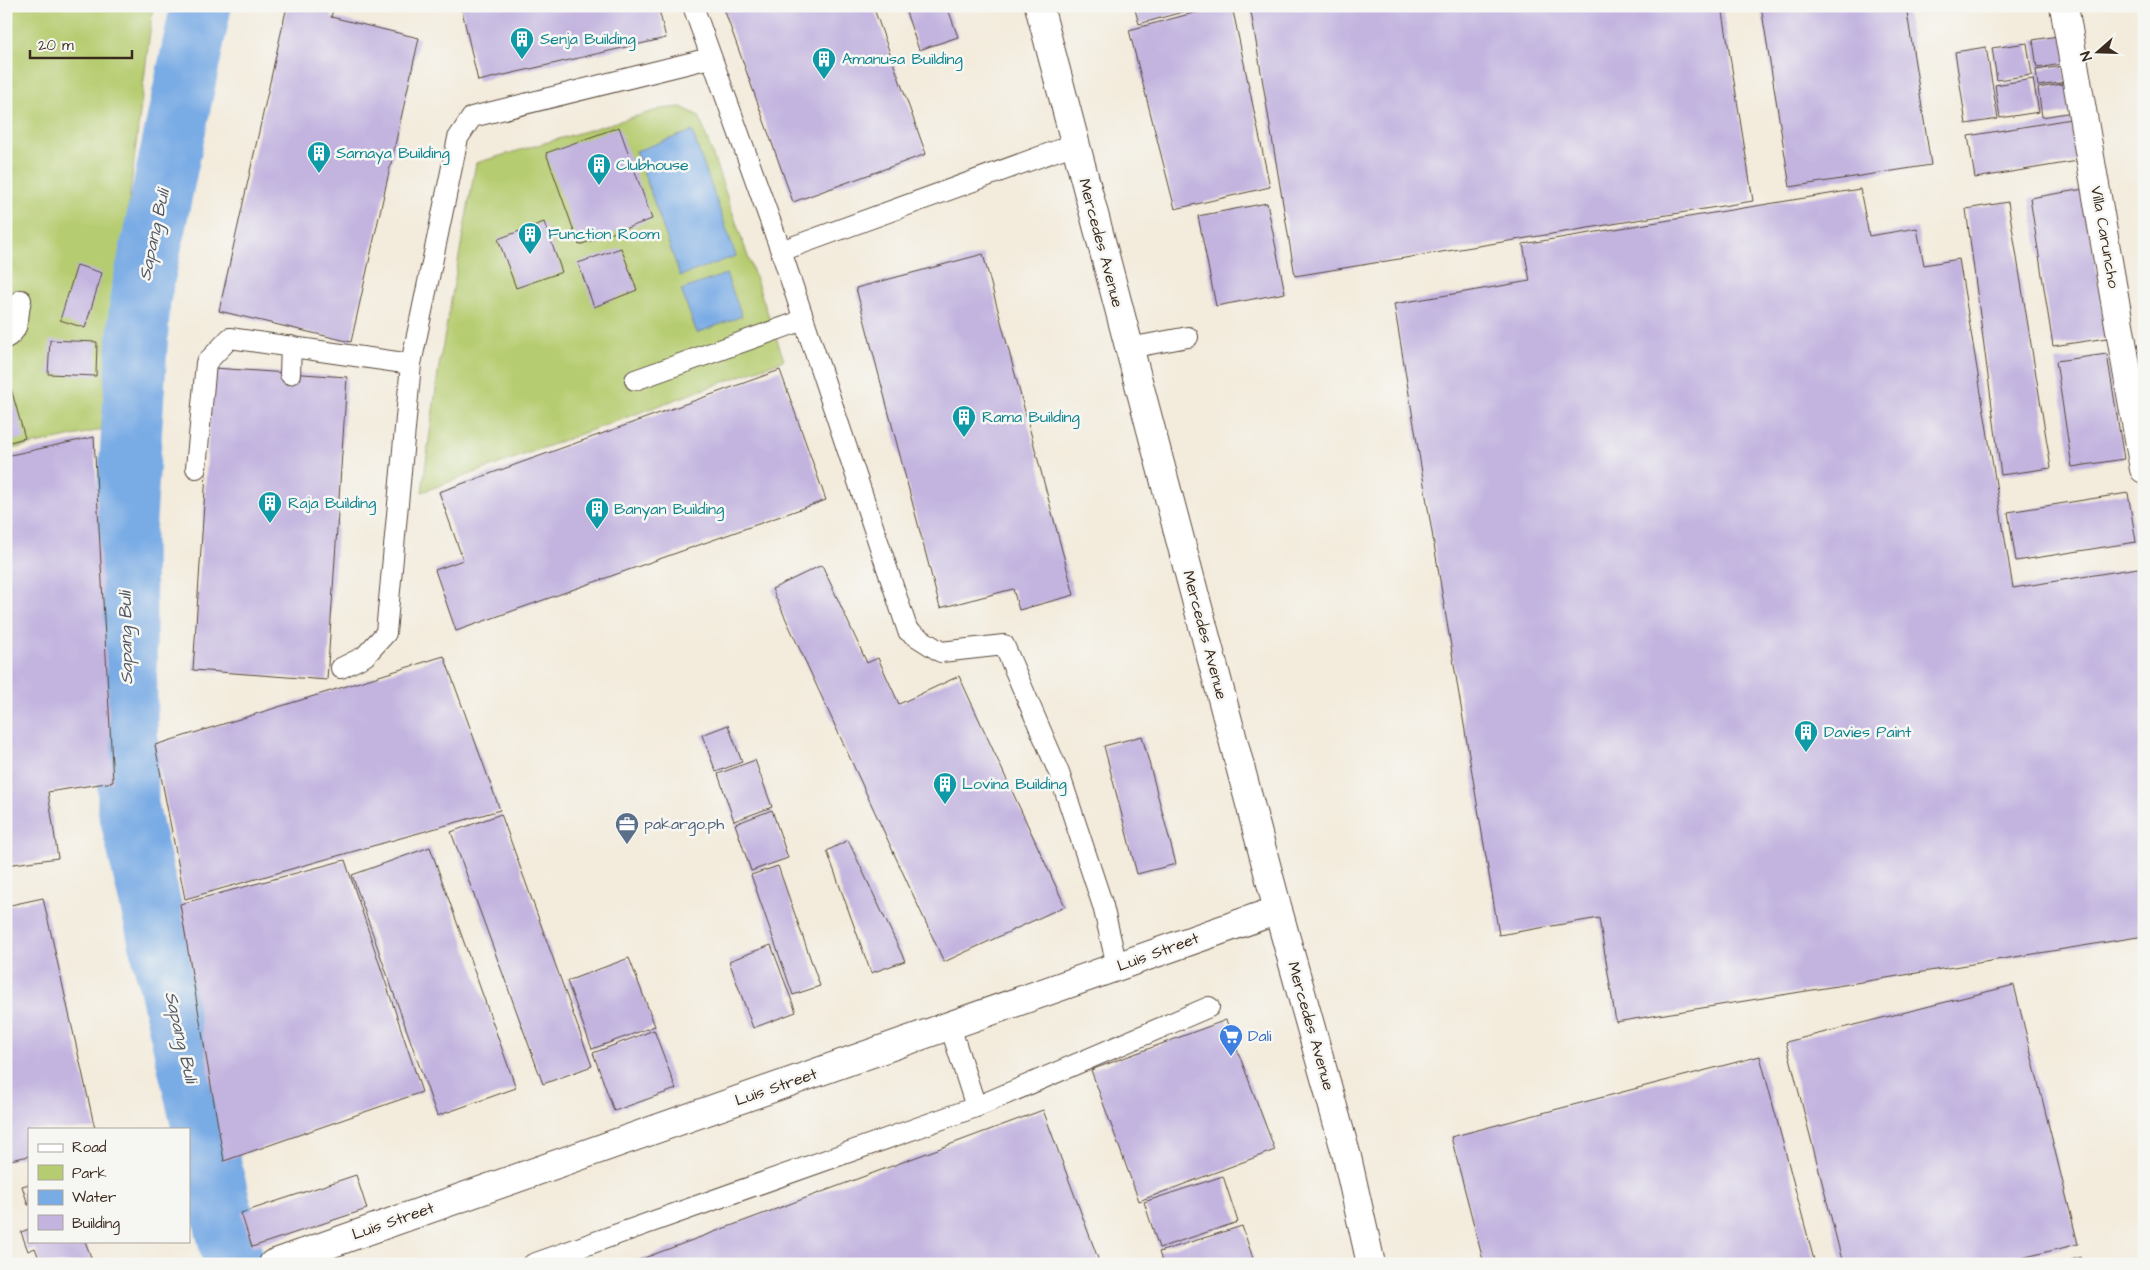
<svg xmlns="http://www.w3.org/2000/svg" width="2150" height="1270" font-family="'Architects Daughter',sans-serif">
<rect width="100%" height="100%" fill="#f6f6f2"/>
<filter id="ink" filterUnits="userSpaceOnUse"><feTurbulence type="fractalNoise" baseFrequency=".02" numOctaves="2"/><feDisplacementMap in="SourceGraphic" scale="10" xChannelSelector="R" yChannelSelector="G"/><feConvolveMatrix kernelMatrix="1 2 1 2 8 2 1 2 1" color-interpolation-filters="sRGB"/></filter>
<filter id="wash" filterUnits="userSpaceOnUse"><feTurbulence type="fractalNoise" baseFrequency=".0096" numOctaves="4" result="noise"/><feDisplacementMap in="SourceGraphic" scale="20" xChannelSelector="R" yChannelSelector="G"/><feGaussianBlur stdDeviation="1.12" result="paint"/><feColorMatrix in="noise" values="0 0 0 0 0 0 0 0 0 0 0 0 0 0 0 0 0 1.4 0 .05"/><feComposite in="paint" operator="in"/></filter>
<g filter="url(#wash)">
<rect width="100%" height="100%" fill="#f3ebdb"/>
<path fill="#b6cc70" stroke="#787b47" d="M6,6H153L101,430L6,450Z
M681,107L699,116L784,360L422,492L439,366L476,163L661,109Z"/>
<path fill="#79abe5" stroke="#5a6a82" d="M692,131L736,256L680,276L636,151Z
M726,274L742,316L697,333L681,290Z"/>
<g fill="none" stroke-linecap="round" stroke-linejoin="round">
<path stroke="#79abe5" stroke-width="61" d="M201,6L140,299L125,535L128,807L234,1264"/>
</g>
<g id="blocks">
<path fill="#c2b4df" d="M287,6H334L331,17L419,38L351,342L219,311Z
M461,6H658L666,38L478,81Z
M723,6H873L926,154L793,202Z
M904,6H947L958,37L919,50Z
M1134,6H1201V7L1139,24Z
M1220,6H1232L1270,187L1175,209L1129,30Z
M1250,6H1722L1753,201L1295,276Z
M1761,6H1906L1931,165L1790,187Z
M2064,35L2068,63L2037,68L2033,40Z
M2027,43L2032,75L1997,80L1992,48Z
M1986,47L1998,119L1966,124L1955,52Z
M2063,66L2066,82L2038,86L2036,70Z
M2033,79L2039,112L2000,118L1995,85Z
M2075,82L2079,111L2042,117L2038,88Z
M2071,119L2078,161L1975,178L1968,136Z
M619,127L652,219L579,245L546,153Z
M1860,189L1869,236L1917,228L1924,265L1959,259L2013,588L2144,567V936L1616,1022L1599,918L1499,935L1394,304L1530,281L1523,244Z
M2084,189L2107,338L2053,346L2030,198Z
M2008,202L2051,468L2001,475L1966,209Z
M1267,203L1285,293L1216,306L1198,216Z
M544,222L562,272L516,288L498,239Z
M621,248L637,290L594,307L578,263Z
M983,254L1074,595L1019,610L1013,589L940,608L856,288Z
M77,265L102,273L85,328L60,320Z
M50,340L97,342L96,376L48,374Z
M2107,354L2124,459L2072,467L2056,361Z
M213,368L347,377L327,680L193,670Z
M780,370L826,500L456,631L435,570L463,560L439,492Z
M6,371L25,438L6,443Z
M94,437L113,782L48,792L58,858L6,865V456Z
M2128,493L2136,542L2016,561L2008,512Z
M822,565L867,663L878,658L899,704L959,676L1065,906L944,962L772,589Z
M444,656L500,810L185,899L155,745Z
M728,725L742,762L716,772L702,735Z
M1142,736L1176,864L1137,874L1104,746Z
M755,760L772,807L734,821L718,774Z
M772,810L788,858L751,871L735,824Z
M501,814L592,1066L543,1084L451,832Z
M848,840L905,961L871,973L827,851Z
M430,847L516,1088L437,1116L352,875Z
M345,860L422,1092L224,1161L180,904Z
M778,866L820,986L793,995L751,875Z
M43,898L95,1129H29V1156L6,1161V906Z
M771,945L796,1012L753,1028L729,961Z
M629,958L655,1026L592,1049L567,981Z
M2014,985L2078,1244L1998,1264H1843L1786,1042Z
M1226,1020L1275,1150L1139,1201L1091,1070Z
M654,1030L676,1089L614,1111L593,1053Z
M1760,1056L1815,1264H1484L1451,1137Z
M1043,1110L1100,1264H628Z
M356,1175L367,1209L252,1247L241,1213Z
M1223,1176L1238,1222L1159,1248L1144,1202Z
M29,1184V1205H28L22,1186Z
M1242,1226L1255,1264H1163L1159,1252Z
M29,1229V1241H85L93,1263L41,1264L35,1248L28,1251L21,1232Z
M2080,1257L2082,1264H2061V1263Z"/>
</g>
</g>
<g filter="url(#ink)">
<use href="#blocks" fill-opacity="0" stroke="#57473a" stroke-width="1"/>
<g fill="none" stroke-linecap="round" stroke-linejoin="round">
<g stroke="#57473a" stroke-width="22">
<path id="service" d="M693,6L781,251L908,631L941,652L1004,645L1059,773L1103,906L1117,966
M781,251L1075,144
M6,338C21,330 17,315 21,300
M1129,348L1188,337
M290,374L291,346
M635,380L804,320
M196,468L206,363L230,338L411,364
M341,668L365,656L386,633L411,364L458,138L472,117L710,58
M950,1026L976,1107
M533,1264L976,1107L1209,1007"/>
</g>
<g stroke="#57473a" stroke-width="30">
<path id="minor" d="M2064,6L2144,469"/>
</g>
<g stroke="#57473a" stroke-width="30">
<path id="tertiary" d="M273,1264L1278,910"/>
</g>
<g stroke="#57473a" stroke-width="30">
<path id="secondary" d="M1039,6L1278,910L1347,1157L1371,1264"/>
</g>
<use href="#service" stroke="#fff" stroke-width="20"/>
<use href="#minor" stroke="#fff" stroke-width="28"/>
<use href="#tertiary" stroke="#fff" stroke-width="28"/>
<use href="#secondary" stroke="#fff" stroke-width="28"/>
</g>
</g>
<defs>
<g id="building-pin" transform="scale(1.25)"><path d="M0 17L-7.5 6A9.5 9.5 0 1 1 7.5 6Z" fill="#0f9aa8" stroke="#f6f6f2"/><path d="M-4-6H4V6H1V3H-1V6H-4ZM-2.5-4.3h1.7v1.8h-1.7ZM.8-4.3h1.7v1.8H.8ZM-2.5-1h1.7V.8h-1.7ZM.8-1h1.7V.8H.8Z" fill="#fff"/></g>
<g id="office-pin" transform="scale(1.25)"><path d="M0 17L-7.5 6A9.5 9.5 0 1 1 7.5 6Z" fill="#5c6f8a" stroke="#f6f6f2"/><path d="M-6-3h4V-5.5h4V-3h4V5H-6ZM-1-4.5V-3h2v-1.5ZM-6 0V1H6V0Z" fill="#fff"/></g>
<g id="supermarket-pin" transform="scale(1.25)"><path d="M0 17L-7.5 6A9.5 9.5 0 1 1 7.5 6Z" fill="#3f7fe0" stroke="#f6f6f2"/><path d="M-6-5.5h2.5l.6 2H6L4.5 2H-2.5L-4.4-4H-6ZM-1.5 3.2a1.3 1.3 0 1 0 .1 0ZM3 3.2a1.3 1.3 0 1 0 .1 0Z" fill="#fff"/></g>
</defs>
<g fill-rule="evenodd">
<use href="#building-pin" x="522" y="39"/>
<use href="#building-pin" x="824" y="59"/>
<use href="#building-pin" x="319" y="153"/>
<use href="#building-pin" x="599" y="165"/>
<use href="#building-pin" x="530" y="234"/>
<use href="#building-pin" x="964" y="417"/>
<use href="#building-pin" x="270" y="503"/>
<use href="#building-pin" x="597" y="509"/>
<use href="#building-pin" x="1806" y="732"/>
<use href="#building-pin" x="945" y="784"/>
<use href="#office-pin" x="627" y="824"/>
<use href="#supermarket-pin" x="1231" y="1036"/>
</g>
<g text-anchor="middle" dominant-baseline="central" stroke-width="5" stroke-linejoin="round" paint-order="stroke">
<g font-size="16" fill="#0d838f" stroke="#f6f6f2" text-anchor="start">
<text x="540" y="39">Senja Building</text>
<text x="842" y="59">Amanusa Building</text>
<text x="336" y="153">Samaya Building</text>
<text x="616" y="165">Clubhouse</text>
<text x="548" y="234">Function Room</text>
<text x="982" y="417">Rama Building</text>
<text x="288" y="503">Raja Building</text>
<text x="614" y="509">Banyan Building</text>
<text x="1824" y="732">Davies Paint</text>
<text x="962" y="784">Lovina Building</text>
</g>
<g font-size="16" fill="#3b2a1e" stroke="#f6f6f2">
<text transform="translate(2105 237) rotate(80)">Villa Caruncho</text>
<text transform="translate(1101 243) rotate(75)">Mercedes Avenue</text>
<text transform="translate(1205 635) rotate(75)">Mercedes Avenue</text>
<text transform="translate(1158 952) rotate(-20)">Luis Street</text>
<text transform="translate(1311 1026) rotate(74)">Mercedes Avenue</text>
<text transform="translate(776 1087) rotate(-19)">Luis Street</text>
<text transform="translate(393 1221) rotate(-19)">Luis Street</text>
</g>
<g font-size="16" fill="#4e5e75" stroke="#f6f6f2" text-anchor="start">
<text x="644" y="824">pakargo.ph</text>
</g>
<g font-size="16" fill="#366cbe" stroke="#f6f6f2" text-anchor="start">
<text x="1248" y="1036">Dali</text>
</g>
<g font-size="18" font-style="italic" fill="#515764" stroke="#f6f6f2">
<text transform="translate(154 235) rotate(-78)">Sapang Buli</text>
<text transform="translate(126 638) rotate(-91)">Sapang Buli</text>
<text transform="translate(181 1037) rotate(77)">Sapang Buli</text>
</g>
</g>
<rect width="2150" height="1270" fill="none" stroke="#f6f6f2" stroke-width="25"/>
<rect x="28" y="1128" width="162" height="115" fill="#f6f6f2" stroke="#aba49d"/>
<rect x="38" y="1144" width="25" height="8" fill="#ffffff" stroke="#aba49d"/>
<text x="72" y="1152" font-size="15" fill="#3b2a1e">Road</text>
<rect x="38" y="1165" width="25" height="15" fill="#b6cc70" stroke="#aba49d"/>
<text x="72" y="1178" font-size="15" fill="#3b2a1e">Park</text>
<rect x="38" y="1190" width="25" height="15" fill="#79abe5" stroke="#aba49d"/>
<text x="72" y="1202" font-size="15" fill="#3b2a1e">Water</text>
<rect x="38" y="1215" width="25" height="15" fill="#c2b4df" stroke="#aba49d"/>
<text x="72" y="1228" font-size="15" fill="#3b2a1e">Building</text>
<g transform="translate(2098 52) rotate(250)" stroke="#f6f6f2" stroke-width="4" paint-order="stroke">
<path d="M0-4L9 19L0 12L-9 19Z" fill="#3b2a1e"/>
<text y="-8" font-size="14" font-weight="bold" text-anchor="middle" fill="#3b2a1e">N</text>
</g>
<path d="M30 50v8h102v-8" fill="none" stroke="#3b2a1e" stroke-width="2.5"/>
<text x="38" y="50" font-size="15" fill="#3b2a1e" stroke="#f6f6f2" stroke-width="4" paint-order="stroke">20 m</text>
</svg>
